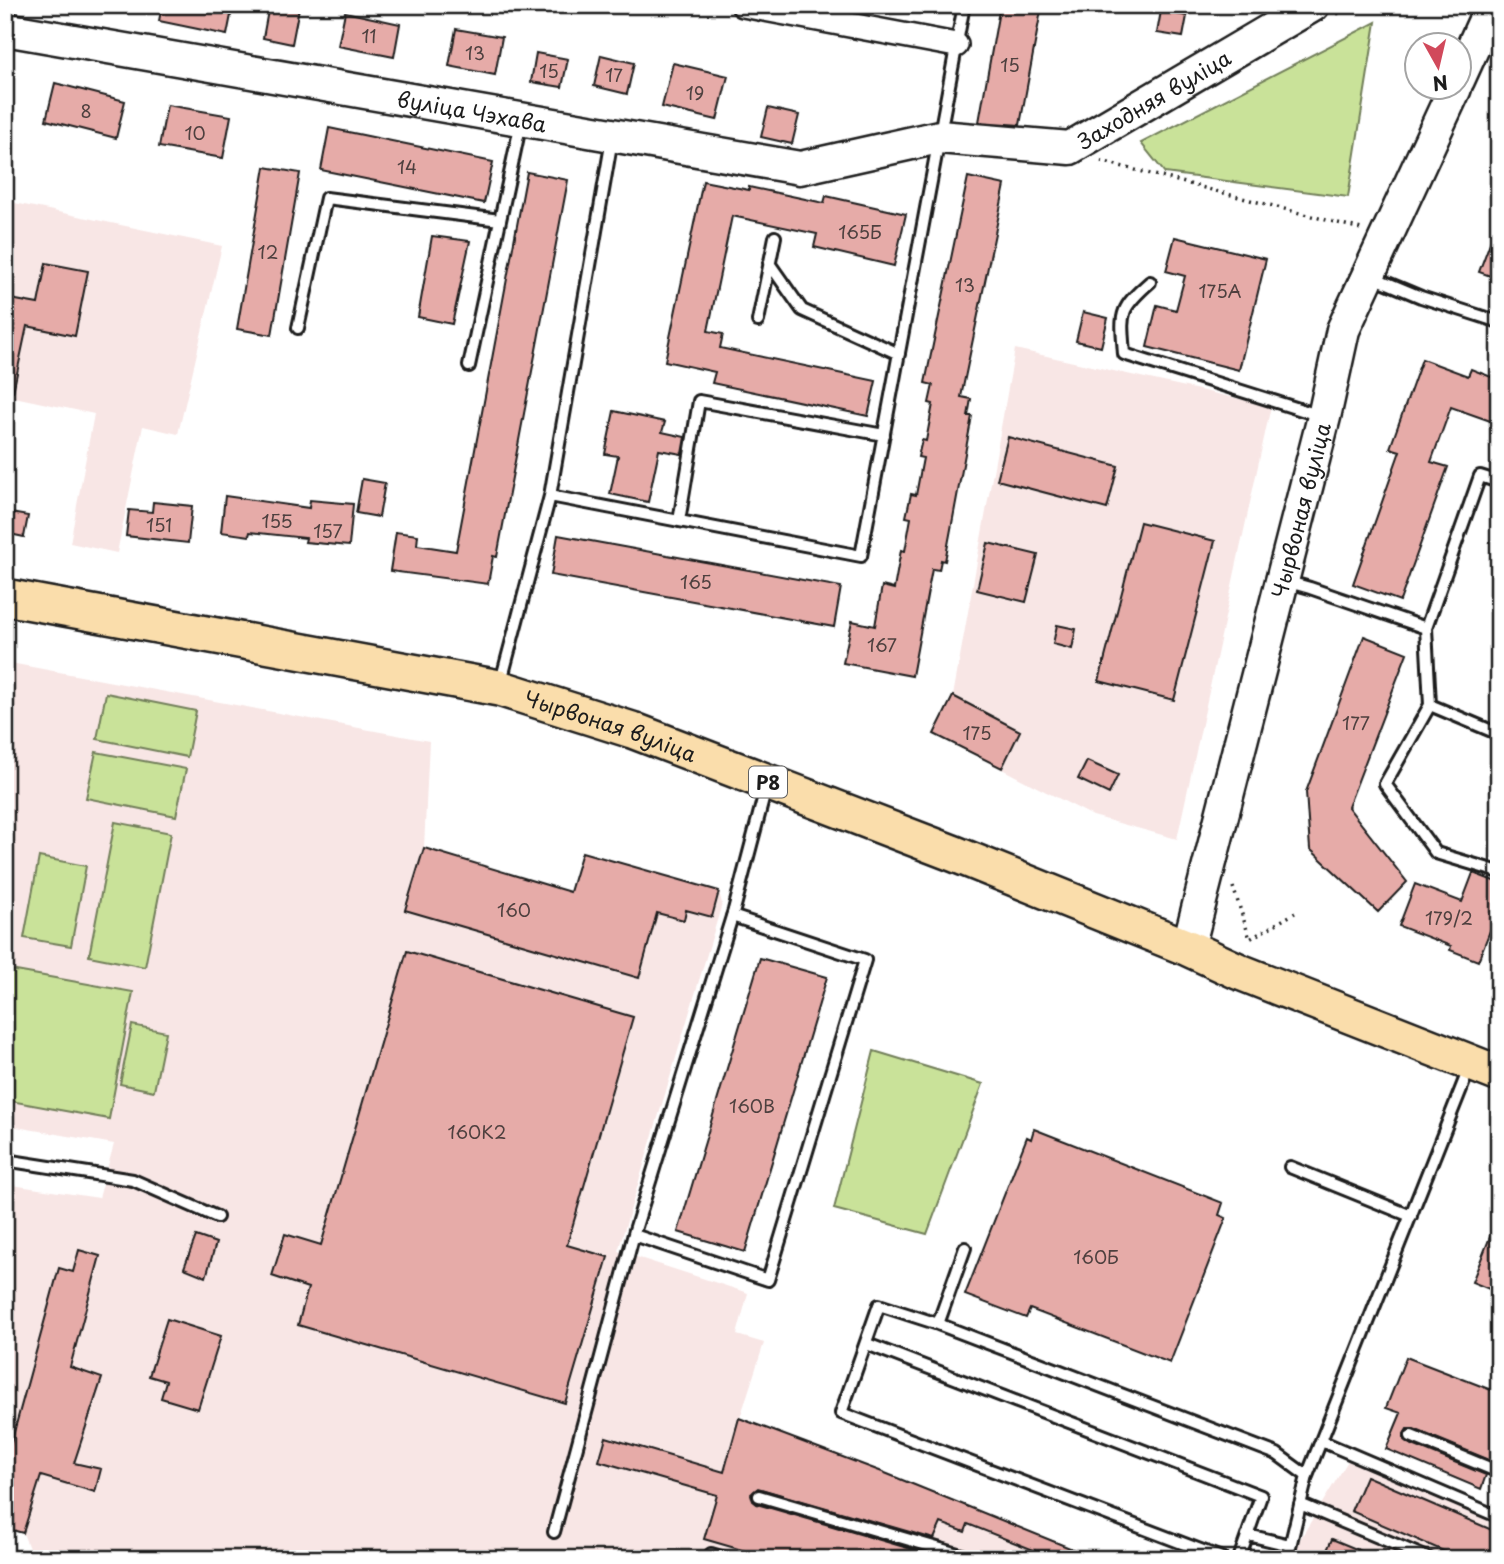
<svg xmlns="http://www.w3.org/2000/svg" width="1504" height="1564" font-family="'Playpen Sans',sans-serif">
<rect width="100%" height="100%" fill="#fff"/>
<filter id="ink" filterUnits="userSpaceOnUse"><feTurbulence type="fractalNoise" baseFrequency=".0143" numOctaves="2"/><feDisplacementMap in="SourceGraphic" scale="14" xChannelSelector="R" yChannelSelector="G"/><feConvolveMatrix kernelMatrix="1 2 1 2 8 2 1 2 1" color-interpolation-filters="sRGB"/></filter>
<g filter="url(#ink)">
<path fill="#f8e6e5" d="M5,201L222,246L178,434L143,426L117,553L70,543L94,414L5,395Z
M1015,349L1271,406L1177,839L1093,816L934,734L953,696Z
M5,662L429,741L424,848L570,892L582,852L719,891L722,904L618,1251L748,1293L737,1335L764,1343L740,1418L885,1473L1100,1559H33L23,1533L5,1528V1184L99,1198L114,1144L5,1125Z
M1354,1451L1499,1521V1559H1288Z"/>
<path fill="#c9e299" stroke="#727f5a" stroke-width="2" d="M1376,22L1348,197L1165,173L1141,143Z
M106,693L196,711L187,757L97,739Z
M96,752L186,769L176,816L86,798Z
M115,822L171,833L145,967L89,956Z
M39,857L86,866L71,946L24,938Z
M5,969L133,992L109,1119L5,1100Z
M132,1025L166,1032L154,1091L120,1084Z
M874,1051L983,1084L927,1234L834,1209Z"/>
<path fill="#e6aba8" stroke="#1c1c1c" stroke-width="2" d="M162,5H233L227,35L159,21Z
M269,5L299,8L292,44L263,38Z
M1000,5H1042L1020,125L979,122Z
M1161,11L1187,16L1183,37L1157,33Z
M345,12L400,24L394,57L338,46Z
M456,29L502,37L495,75L449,66Z
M536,53L568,59L562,87L531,82Z
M601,55L634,63L627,94L594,86Z
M673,63L728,76L717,120L662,107Z
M55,83L125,101L116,138L46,120Z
M167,105L231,116L223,158L159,147Z
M768,108L799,115L792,144L761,137Z
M329,128L493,162L484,203L321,170Z
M265,167L300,173L272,335L237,329Z
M527,172L568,180L497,557L493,556L488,584L390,571L396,532L418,535L417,545L456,551Z
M968,177L1005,185L961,397L971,399L968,416H972L951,529L945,561L941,560L939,570L932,569L912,676L843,663L852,621L875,626L882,586L894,589L901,550L905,551L911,518L906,517L911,494L916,495L923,458L918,457L922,440L926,441L933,404L929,403L933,385L925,383Z
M703,181L749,190V187L824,203L826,196L906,214L894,266L814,247L817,234L732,216L708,331L723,334L720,348L876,381L868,416L712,383L715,372L665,361Z
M1497,224H1499V279L1479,272Z
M432,236L470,241L452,324L418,317Z
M1175,237L1266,259L1239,370L1147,347L1157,305L1176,310L1185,276L1166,271Z
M46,263L88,271L75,336L27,326L13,392L5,391V298L38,304Z
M1083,312L1108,318L1101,347L1076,341Z
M1422,359L1468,376L1471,369L1499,380V424L1451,407L1431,462L1448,467L1400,601L1353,584L1400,451L1390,448Z
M614,411L665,422L662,432L685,437L682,454L659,450L648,502L610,494L618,456L605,454Z
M1008,437L1118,466L1107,509L997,480Z
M362,479L385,483L379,517L356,513Z
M225,496L309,508L310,500L353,504L349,546L305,542L306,538L250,532L249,536L221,532Z
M153,502L192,506L188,543L126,536L129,510L152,512Z
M5,512L28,516L24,537L5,533Z
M1140,522L1215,541L1174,700L1099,681Z
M558,535L841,587L834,627L551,575Z
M988,543L1038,555L1026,602L977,590Z
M1057,625L1076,629L1072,649L1053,644Z
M1364,636L1407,653L1348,807L1407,882L1378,912L1310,849L1306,792Z
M953,696L1020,731L1002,768L934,734Z
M1087,761L1118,775L1109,794L1078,779Z
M424,848L570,892L582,852L719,891L712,917L686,910L684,920L657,913L639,978L405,910Z
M1473,873L1499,883V908L1478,961L1450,950L1451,946L1399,926L1415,884L1462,902Z
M407,951L633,1017L567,1245L608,1257L565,1403L298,1325L308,1288L272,1276L285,1234L321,1245Z
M760,958L827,977L745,1252L678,1232Z
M1034,1129L1223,1203L1219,1215L1226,1218L1170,1363L1030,1309L1026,1318L965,1295L1027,1137L1031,1139Z
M1498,1217H1499V1293L1472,1282Z
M196,1236L216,1243L206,1277L184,1268Z
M79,1250L100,1256L70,1367L102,1378L74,1463L101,1469L95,1492L41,1476L23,1533L5,1528V1465L59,1268L73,1272Z
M167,1319L221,1336L198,1409L161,1398L166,1381L149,1376Z
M1406,1357L1499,1393V1445L1492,1461L1414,1429H1407L1404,1434V1440L1408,1443L1486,1475L1481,1489L1386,1449L1401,1413L1386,1408Z
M739,1418L885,1473L1097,1559H1056L968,1524L965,1532L941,1523L934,1539L758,1488L751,1494L753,1501L757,1504L928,1554L926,1559H773L704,1539L717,1495L599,1461L606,1437L724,1472Z
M1366,1476L1499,1533V1559H1462L1351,1511Z
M1332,1539L1378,1558V1559H1323Z"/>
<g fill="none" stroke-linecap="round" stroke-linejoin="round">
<g stroke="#1c1c1c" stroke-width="16">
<path id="lane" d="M769,263L802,310L899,354
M1373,277L1421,297L1499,322
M1150,282C1118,310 1121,314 1124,354L1321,416
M758,321L775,237
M298,328L326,198L500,220
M469,366L521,122
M550,496L861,556L964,5
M679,521L699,401L884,435
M1285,581L1310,588L1426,628L1480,476L1499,482
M1426,628L1430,705L1385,784L1436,853L1499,872
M500,685L550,496L612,139
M1430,705L1499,734
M5,1160L133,1180L217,1217
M1290,1167L1411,1216
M634,1235L768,1280L865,960L732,916
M938,1324L965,1248
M867,1344L1261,1496L1239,1559
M1411,1436L1499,1472
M1321,1441L1499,1517
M759,1496L975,1559
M1300,1504L1430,1559
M554,1532L635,1230L734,910L766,788
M1248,1535L1290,1545
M711,1554L728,1559
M1224,1559L841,1413L879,1305L938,1324L1277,1454L1307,1476
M1287,1559L1307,1476L1469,1069"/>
</g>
<g stroke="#1c1c1c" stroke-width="28">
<path id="street" d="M743,5L956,45"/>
</g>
<g stroke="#1c1c1c" stroke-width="37">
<g id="secondary">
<path id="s1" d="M5,29L800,168L939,137L1070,148L1313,5"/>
<path d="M1458,80L1492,5"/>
<path id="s2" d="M1188,948L1324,417L1343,330L1455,88"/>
</g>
</g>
<g stroke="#1c1c1c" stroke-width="40">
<g id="primary">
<path id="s3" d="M5,597L499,688L632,730L955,854L1188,948L1240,972L1499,1074"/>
</g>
</g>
<path stroke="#1c1c1c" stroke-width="3.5" stroke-dasharray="2 5" stroke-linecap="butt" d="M1337,14L1352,5
M1101,161L1361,229
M1233,887L1250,939L1295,913"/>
<use href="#lane" stroke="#fff" stroke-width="10"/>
<use href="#street" stroke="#fff" stroke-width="23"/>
<use href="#secondary" stroke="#fff" stroke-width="32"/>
<use href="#primary" stroke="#faddab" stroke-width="35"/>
</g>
</g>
<g text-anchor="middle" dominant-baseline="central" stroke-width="5" stroke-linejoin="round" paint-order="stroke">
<g font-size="18" fill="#4e403f">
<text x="369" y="35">11</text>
<text x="475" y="52">13</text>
<text x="1010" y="64">15</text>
<text x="549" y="70">15</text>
<text x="614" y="74">17</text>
<text x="695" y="92">19</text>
<text x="86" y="110">8</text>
<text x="195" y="132">10</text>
<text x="407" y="166">14</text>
<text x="860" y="231">165Б</text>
<text x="268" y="251">12</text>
<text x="965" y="284">13</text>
<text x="1220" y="290">175А</text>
<text x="277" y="520">155</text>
<text x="159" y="524">151</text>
<text x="328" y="530">157</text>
<text x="696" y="581">165</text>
<text x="882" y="644">167</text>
<text x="1356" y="722">177</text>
<text x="977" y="732">175</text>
<text x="514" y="909">160</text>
<text x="1449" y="917">179/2</text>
<text x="752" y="1105">160В</text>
<text x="477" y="1131">160К2</text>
<text x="1096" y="1256">160Б</text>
</g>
<rect fill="#fff" stroke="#606060" stroke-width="2" x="749" y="766.5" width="38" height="31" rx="5"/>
<g font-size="19" font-weight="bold" fill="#1c1c1c">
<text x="768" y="782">Р8</text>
</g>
<g font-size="21" fill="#1c1c1c" stroke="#fff">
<text stroke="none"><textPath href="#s1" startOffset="1178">Заходняя вуліца</textPath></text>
<text stroke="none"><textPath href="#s1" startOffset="474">вуліца Чэхава</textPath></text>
<text stroke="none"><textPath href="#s2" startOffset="452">Чырвоная вуліца</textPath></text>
<text stroke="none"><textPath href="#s3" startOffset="620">Чырвоная вуліца</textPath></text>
</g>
</g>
<rect width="1504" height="1564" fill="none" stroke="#fff" stroke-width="28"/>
<rect x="14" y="14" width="1476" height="1536" fill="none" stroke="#1c1c1c" stroke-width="2.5" filter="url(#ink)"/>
<g transform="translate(1438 66) rotate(172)"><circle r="33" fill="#ffffff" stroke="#a4a4a4" stroke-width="2"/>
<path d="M0-5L12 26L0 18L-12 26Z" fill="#d1495b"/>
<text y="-10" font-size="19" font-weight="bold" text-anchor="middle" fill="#1c1c1c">N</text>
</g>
</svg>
